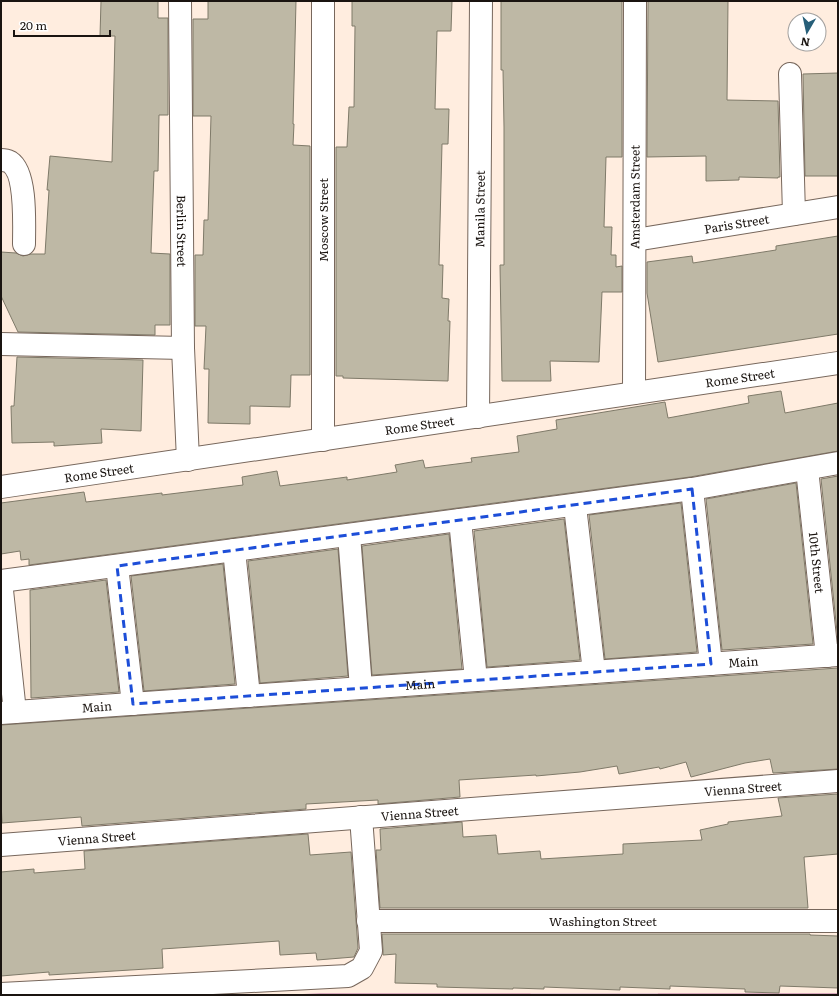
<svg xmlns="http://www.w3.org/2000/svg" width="839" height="996" font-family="Literata,serif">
<rect width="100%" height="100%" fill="#ffeddf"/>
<path fill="#e1c2cf" d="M531,993H657L659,995H530Z"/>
<path fill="#d8a7bc" d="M320,993H531L530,995H285Z
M657,993H838V995H659Z"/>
<path fill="#beb8a5" stroke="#7f7a69" d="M101,1H158V18H168V115H159L158,171H154L151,253L170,254V325H155V335L18,332L1,296V252L16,253L23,256L31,254H45L49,190H47L50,156L112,162L115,36H100Z
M208,1H296L293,124H294L293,145L310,146V375H291L290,407L250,406V424L208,423L209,369H204L206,326H195V255H203L204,220H208L211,116H193V19H208Z
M352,1H452L451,31H437L435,109H449L448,144H442L439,265H443L442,298L449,299L448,321H450L448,381L343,378V376H336V147H347L349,107H354L355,26H352Z
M501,1H622V157H606L604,227H612L611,255H616V267L622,266V292H602L599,362L550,361L551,381H502L500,265H504V127L503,70H501Z
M648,1H728L727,100L778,101L780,177H778V178L739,177V180L706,181V156L647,157Z
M838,73V176H805L803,74Z
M838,236V334L658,362L647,293V262L692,256L693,263L776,250V246Z
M17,357L143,360L141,431L101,429L102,443L54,446V442L12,443L11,406H14Z
M781,391L785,413L838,403V451L690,477L29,565V559L21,560L20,551L1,554V503L84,492L86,502L162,493V495L243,485L242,477L277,471L280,486L347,477V480L397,472L395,465L423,460L425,468L472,462L471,458L519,452L517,436L557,429L556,420L665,402L668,418L749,403L748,396Z
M838,476V641L821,479Z
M796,483L813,644L722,650L706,499Z
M681,503L697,652L605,659L589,515Z
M564,519L580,660L487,667L474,531Z
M449,534L462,669L372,675L362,546Z
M338,549L348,676L260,683L248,561Z
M223,564L235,684L144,691L131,576Z
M106,580L119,692L31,698L30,590Z
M838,668V769L773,773L770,759L745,763L691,777L686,762L660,769L659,767L619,774L617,766L580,772L536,776V775L459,780L460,797L378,804V800L306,804V809L82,826L81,817L2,823L1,801V725Z
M838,794V854L804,857L808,908H380L376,850H381L380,829L462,822L463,837L496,835L498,854L540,851L541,859L623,854V844L702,840L700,830L728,824V822L782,816L778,798Z
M308,834L310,855L351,852L358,948L354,957L317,960L316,953L280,955L279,941L162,949L163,968L49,975V972L1,976V872L34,869V873L85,869L84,851Z
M382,934H810V935L838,936V988L780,986L779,993L745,992V989L670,986V989L620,987V990L544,987V989L513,988V989L437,987V984L395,983L396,954L383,955V950Z"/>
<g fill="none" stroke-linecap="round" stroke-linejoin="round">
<g stroke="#77675c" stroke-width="24">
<g id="minor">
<path id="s1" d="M180,1L183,348L188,460"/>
<path d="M790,74L794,214"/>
<path d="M1,160C4,160 8,161 10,162C27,173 24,226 24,244"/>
<path id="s2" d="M635,240L838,207"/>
<path d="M1,344L183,348"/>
<path id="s3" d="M634,393L635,1"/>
<path id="s4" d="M478,417L481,1"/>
<path d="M323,440V1"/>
<path id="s5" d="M807,469L827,656"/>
<path id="s6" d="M1,487L838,363"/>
<path d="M692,489L711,664"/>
<path d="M575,506L594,672"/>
<path d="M460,520L476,680"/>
<path d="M349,535L361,688"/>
<path d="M234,550L249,696"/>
<path d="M117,566L133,704"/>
<path d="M1,581L692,489L838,463"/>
<path d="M1,581L15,712"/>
<path id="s7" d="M1,713L838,655"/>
<path id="s8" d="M1,845L838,781"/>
<path id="s9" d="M368,921H838"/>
<path d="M1,994L348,976L362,968L371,951L361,817"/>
</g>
</g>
<use href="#minor" stroke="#fff" stroke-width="22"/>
</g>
<path fill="none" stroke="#1d4ed8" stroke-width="3" stroke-dasharray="8 5" stroke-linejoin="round" d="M692,489L711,664L133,704L117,566Z"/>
<g text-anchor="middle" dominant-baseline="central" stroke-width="3.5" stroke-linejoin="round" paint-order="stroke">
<g font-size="12" fill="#1a1410" stroke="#fff">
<text stroke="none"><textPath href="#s3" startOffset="196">Amsterdam Street</textPath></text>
<text stroke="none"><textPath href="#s4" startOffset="208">Manila Street</textPath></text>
<text transform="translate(323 220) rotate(-90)">Moscow Street</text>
<text stroke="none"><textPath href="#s2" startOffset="103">Paris Street</textPath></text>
<text stroke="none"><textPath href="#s1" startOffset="230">Berlin Street</textPath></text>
<text stroke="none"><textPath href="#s6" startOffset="747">Rome Street</textPath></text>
<text stroke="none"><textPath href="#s6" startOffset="423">Rome Street</textPath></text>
<text stroke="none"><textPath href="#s6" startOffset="99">Rome Street</textPath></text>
<text stroke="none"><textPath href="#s5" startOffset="94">10th Street</textPath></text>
<text stroke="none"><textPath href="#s7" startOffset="744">Main</textPath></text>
<text stroke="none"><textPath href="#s7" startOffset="420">Main</textPath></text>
<text stroke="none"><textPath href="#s7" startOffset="96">Main</textPath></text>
<text stroke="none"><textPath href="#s8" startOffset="744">Vienna Street</textPath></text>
<text stroke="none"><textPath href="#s8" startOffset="420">Vienna Street</textPath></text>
<text stroke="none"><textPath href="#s8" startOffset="96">Vienna Street</textPath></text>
<text stroke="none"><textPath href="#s9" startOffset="235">Washington Street</textPath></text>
</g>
</g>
<rect width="839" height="996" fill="none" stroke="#1a1410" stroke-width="4"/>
<g transform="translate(807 32) rotate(189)"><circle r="19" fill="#ffffff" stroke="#a3a19f"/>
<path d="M0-3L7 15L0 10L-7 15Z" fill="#275f79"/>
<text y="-6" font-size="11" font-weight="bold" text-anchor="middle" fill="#1a1410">N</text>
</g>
<path d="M14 30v6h96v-6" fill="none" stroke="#1a1410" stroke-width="2"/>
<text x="20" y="30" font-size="12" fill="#1a1410" stroke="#ffffff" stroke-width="3" paint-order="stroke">20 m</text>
</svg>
